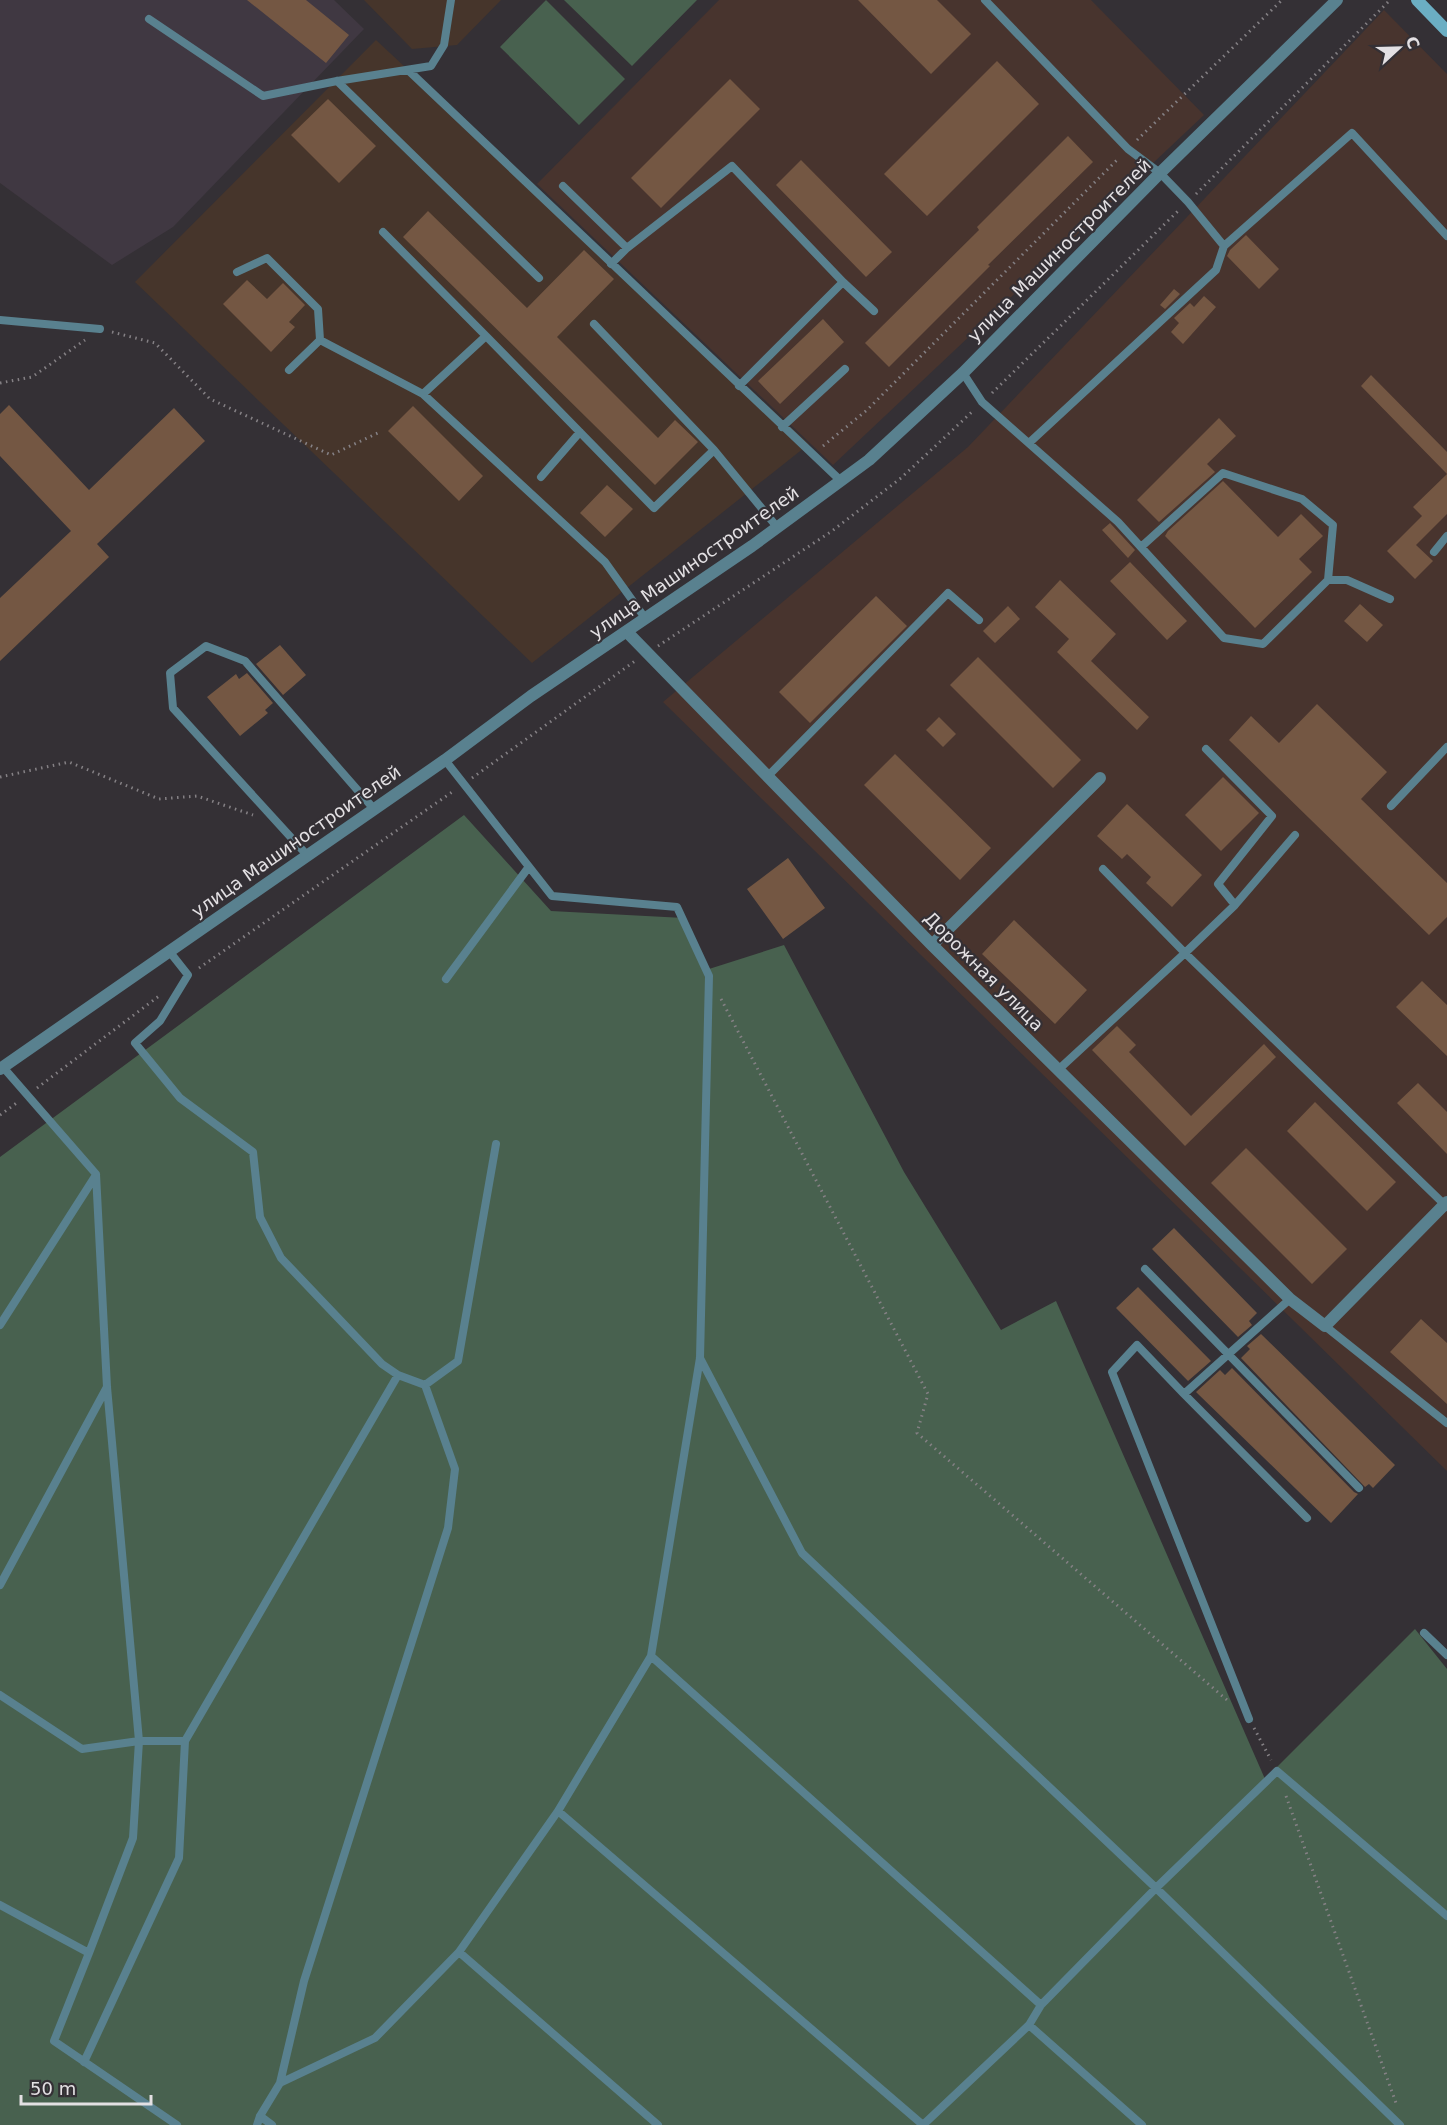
<svg xmlns="http://www.w3.org/2000/svg" width="1447" height="2125" font-family="'DejaVu Sans',sans-serif">
<rect width="100%" height="100%" fill="#343035"/>
<path fill="#48342e" d="M719,0H1091L1204,115L833,465L537,184Z
M1384,10L1447,74V1471L663,702L968,447Z"/>
<path fill="#403842" d="M0,0H334L364,29L173,227L112,265L0,183Z"/>
<path fill="#46352b" d="M364,0H501L457,45L412,49Z
M376,40L809,444L532,663L135,282Z"/>
<path fill="#48614f" d="M546,0L625,79L579,125L500,47Z
M564,0H697L632,66Z
M464,815L551,911L684,918L709,969L784,945L904,1172L1001,1330L1056,1301L1265,1779L1415,1629L1447,1669V2125H0V1157Z"/>
<path fill="#745743" d="M247,0H306L349,35L326,63Z
M858,0H937L971,34L931,74Z
M997,61L1039,104L927,216L884,174Z
M730,79L760,109L661,208L631,178Z
M328,99L376,146L339,183L291,135Z
M1068,136L1093,162L988,265L990,266L889,367L865,343L979,230L977,227Z
M801,160L892,252L866,277L776,185Z
M428,211L527,308L584,250L614,279L557,337L658,438L675,420L698,442L655,485L403,237Z
M1246,235L1279,269L1259,289L1227,256L1230,250Z
M247,280L267,299L283,283L305,305L289,322L295,327L271,352L223,304Z
M1174,289L1180,294L1165,309L1160,305Z
M1204,296L1216,307L1183,344L1171,332L1179,323L1174,318L1190,303L1194,307Z
M823,319L844,342L780,404L758,381Z
M1371,375L1447,452V474L1361,386Z
M9,405L89,490L174,408L205,441L97,544L109,557L0,661V598L71,531L0,456V414Z
M413,406L483,476L459,501L388,431Z
M1219,418L1236,436L1207,464L1215,472L1159,522L1137,500Z
M1447,474V514L1416,545L1433,561L1415,579L1387,551L1422,516L1413,507Z
M1223,481L1278,537L1301,514L1323,536L1299,559L1312,572L1255,628L1165,536L1168,531Z
M607,485L633,509L605,537L580,513Z
M1110,523L1135,550L1128,558L1102,530Z
M1130,562L1187,621L1167,640L1110,581Z
M1060,580L1116,634L1091,661L1149,717L1137,730L1057,652L1069,639L1035,607Z
M876,596L907,626L810,723L779,692Z
M1360,604L1383,625L1367,642L1344,621Z
M1008,606L1020,619L995,643L983,631Z
M280,645L306,675L283,695L256,664Z
M978,657L1081,760L1053,788L950,685Z
M247,673L273,703L265,710L268,713L240,736L207,697L236,674L239,679Z
M1317,704L1387,772L1361,799L1447,883V917L1429,935L1229,740L1251,716L1279,743Z
M939,717L956,734L943,747L926,730Z
M895,754L991,848L960,880L864,785Z
M1223,777L1259,813L1221,851L1185,815Z
M1127,804L1202,875L1172,907L1146,883L1151,877L1127,854L1122,859L1097,836Z
M788,858L825,908L783,939L747,889Z
M1014,920L1087,990L1055,1024L982,954Z
M1422,981L1447,1005V1056L1396,1007Z
M1117,1026L1136,1045L1129,1052L1191,1116L1264,1044L1276,1057L1185,1146L1092,1050Z
M1418,1083L1447,1112V1154L1397,1103Z
M1315,1102L1396,1182L1367,1211L1287,1131Z
M1246,1148L1347,1249L1312,1284L1211,1183Z
M1174,1228L1257,1313L1249,1321L1252,1325L1238,1337L1152,1249Z
M1138,1287L1211,1361L1188,1381L1116,1308Z
M1421,1319L1447,1343V1404L1390,1352Z
M1261,1334L1395,1465L1373,1488L1369,1484L1365,1487L1241,1358L1250,1349L1247,1346Z
M1232,1368L1354,1492L1358,1494L1331,1523L1196,1392L1220,1370L1225,1375Z"/>
<g fill="none" stroke-linecap="round" stroke-linejoin="round">
<path stroke="#858185" stroke-width="3" stroke-dasharray="1.5 4.5" stroke-linecap="butt" d="M1137,140L1282,0
M1196,194L1390,0
M112,332L155,343L210,399L331,455L380,432
M0,383L32,377L85,340
M992,393L1178,211
M823,446L867,410L1119,158
M658,646L832,531L901,478L974,410
M0,777L69,762L159,799L197,796L253,815
M472,778L635,661
M199,968L455,790
M721,999L928,1394L917,1433L1227,1700
M37,1088L159,996
M0,1115L18,1102
M1254,1728L1271,1760
M1286,1796L1396,2103"/>
<path stroke="#59818f" stroke-width="8" d="M985,0L1128,149L1160,173L1188,202L1224,246L1216,270L1029,443
M149,19L263,96L337,81L431,66L444,45L451,0
M408,70L841,481
M337,81L539,278
M563,186L627,248L611,264
M383,232L486,336L423,394
M1224,246L1352,133L1447,236
M627,248L732,166L843,282L739,386
M237,272L267,258L318,309L320,340
M843,282L874,311
M0,320L100,329
M594,324L714,450L777,527
M486,336L654,508L714,450
M289,370L320,340L423,394L605,562L645,618
M963,373L982,402L1118,522L1224,638L1263,644L1328,580L1333,525L1302,499L1223,473L1141,547
M782,427L845,369
M541,477L580,432
M1434,552L1447,536
M1328,580H1347L1390,599
M1206,749L1272,816L1218,884L1235,905
M768,776L948,593L979,620
M1391,806L1447,747
M307,855L173,708L170,673L206,646L245,661L374,809
M1103,869L1185,953L1235,905L1295,835
M169,951L188,975L160,1021L135,1043L180,1098L253,1152L260,1217L281,1258L382,1364L398,1375L425,1385L455,1469L448,1528L304,1981L280,2083
M446,979L528,868
M3,1067L96,1174L107,1387L139,1741H185L398,1375
M1058,1070L1185,953L1447,1207
M1145,1269L1359,1488
M1290,1299L1184,1394L1307,1518
M0,1325L96,1175
M1325,1326L1447,1423
M700,1358L802,1553L1156,1888L1400,2125
M425,1385L458,1361L496,1144
M1184,1394L1137,1345L1112,1372L1249,1719
M0,1585L107,1387
M1424,1633L1447,1655
M651,1656L1041,2005
M0,1695L82,1749L139,1741L133,1838L89,1953L0,1905
M558,1811L923,2125
M459,1952L658,2125
M89,1953L54,2041L177,2125
M1029,2025L1142,2125
M84,2062L179,1858L185,1741
M260,2116L272,2125
M257,2125L260,2116L280,2083L375,2038L459,1952L558,1811L651,1656L700,1358L709,976L677,907L552,896L445,760
M923,2125L1029,2025L1041,2005L1156,1888L1277,1771L1447,1916"/>
<path stroke="#59818f" stroke-width="12" d="M627,632L932,945L1290,1299L1325,1326L1447,1202
M932,945L1100,778"/>
<path stroke="#59818f" stroke-width="12" d="M0,1069L445,760L531,696L752,546L869,460L963,373L1160,173L1337,0"/>
<path stroke="#6baec3" stroke-width="12" d="M1417,0L1447,31"/>
</g>
<g text-anchor="middle" dominant-baseline="central" stroke-width="4.5" stroke-linejoin="round" paint-order="stroke">
<g font-size="18" fill="#e3e0e3" stroke="#343035">
<text transform="translate(1059 250) rotate(-45)">улица Машиностроителей</text>
<text transform="translate(694 562) rotate(-35)">улица Машиностроителей</text>
<text transform="translate(296 841) rotate(-35)">улица Машиностроителей</text>
<text transform="translate(984 971) rotate(45)">Дорожная улица</text>
</g>
</g>
<g transform="translate(1399 48) rotate(68)" stroke="#343035" stroke-width="4.5" paint-order="stroke">
<path d="M0-4.5L10 22L0 15L-10 22Z" fill="#e3e0e3"/>
<text y="-9" font-size="16" font-weight="bold" text-anchor="middle" fill="#e3e0e3">С</text>
</g>
<path d="M21 2095v9h130v-9" fill="none" stroke="#e3e0e3" stroke-width="3"/>
<text x="30" y="2095" font-size="18" fill="#e3e0e3" stroke="#343035" stroke-width="4.5" paint-order="stroke">50 m</text>
</svg>
